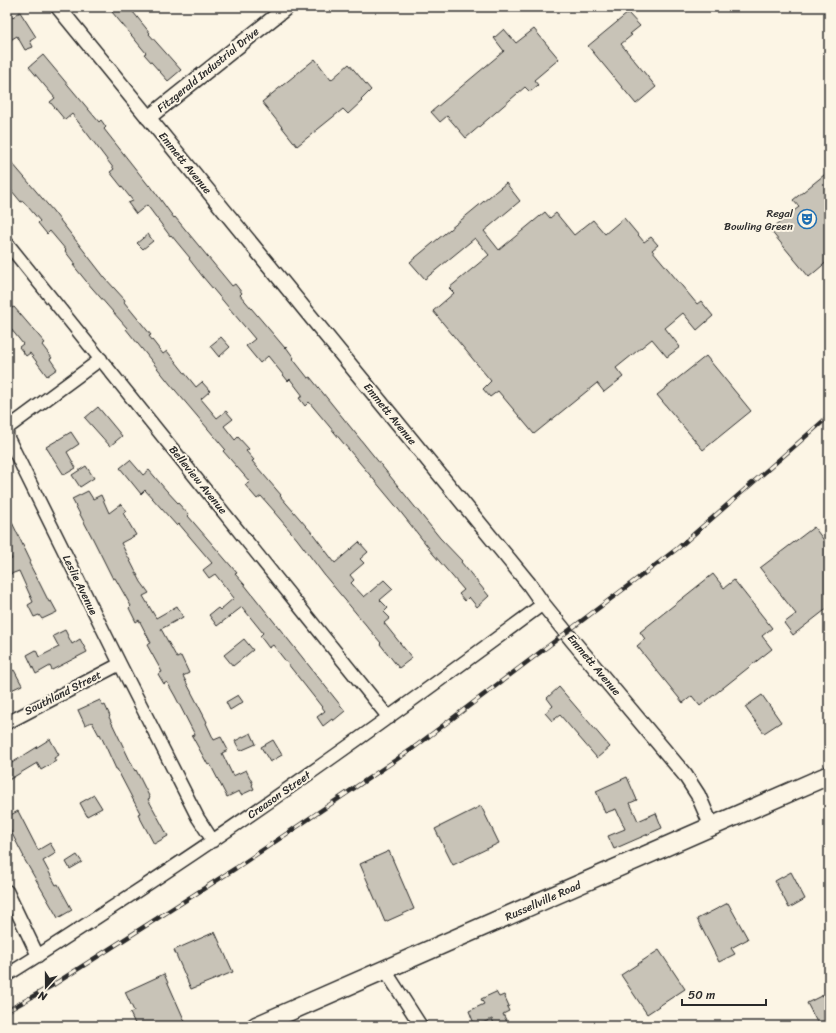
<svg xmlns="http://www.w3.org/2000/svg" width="836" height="1033" font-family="Sriracha,sans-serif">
<rect width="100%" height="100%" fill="#fcf5e5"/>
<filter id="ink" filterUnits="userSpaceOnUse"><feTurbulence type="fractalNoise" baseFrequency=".025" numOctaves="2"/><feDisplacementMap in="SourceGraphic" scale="8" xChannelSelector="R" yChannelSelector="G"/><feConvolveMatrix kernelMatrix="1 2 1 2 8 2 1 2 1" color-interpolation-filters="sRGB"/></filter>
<g filter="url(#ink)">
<path fill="#c8c3b7" stroke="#2b2b2b" d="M118,7H129L150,33L149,34L181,70L168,81L144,54L146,53L112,12Z
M20,12L36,37L30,41L33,47L25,50L17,36L7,42V21Z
M628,13L640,26L630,34L632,35L621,44L656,87L636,104L588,46Z
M504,29L516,43L534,29L559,59L534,80L538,85L530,92L525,87L466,138L447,116L440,122L431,112L504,51L494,38Z
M43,55L99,122L101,120L106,127L104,129L149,186L150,185L174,218L175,217L232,286L235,284L242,293L240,295L285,348L286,347L294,358L293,359L308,378L310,377L440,538L462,561L461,562L489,596L477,607L469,597L465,601L459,594L464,590L428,548H429L395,505L309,402L305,406L299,398L303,396L290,379L288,381L268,356L260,363L246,346L255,339L203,277L189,259L190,258L171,235L170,236L147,205L136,214L128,203L133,201L110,172L114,169L86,132L72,114L65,120L50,102L55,98L29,67Z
M315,59L331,80L349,64L371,90L361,100L362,101L348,114L343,109L297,146L262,102Z
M7,157L53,211L105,278L125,300L124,302L151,335L149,336L163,354L167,351L196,387L202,382L210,391L201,399L217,418L226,411L233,419L224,426L235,440L238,437L249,449L246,451L254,460L252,461L281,495L280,496L313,534L335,563L359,542L368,552L360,559L364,563L350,575L354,580L351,583L364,597L384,580L393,589L380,600L388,608L384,612L390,618L384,623L412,658L399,668L380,644L381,643L325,576L297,539L274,512H275L261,496L257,499L245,485L250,482L223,451L225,449L170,384L126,329L127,328L86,281L73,265L75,264L65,251L66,250L50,231L47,234L38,223L40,221L23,201L21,202L7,185Z
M829,171V260L809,277L770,230L799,207L793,200Z
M506,183L520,201L484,231L499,250L545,212L550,218L556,213L574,235L593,220L605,234L624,218L644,242L651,237L658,245L652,250L697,304L701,301L713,316L697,330L683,313L665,328L680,347L667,357L652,339L616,368L623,377L604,392L597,383L534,434L498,391L490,397L483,389L491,381L433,311L454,293L449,288L489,255L475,238L425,279L410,262Z
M148,234L153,241L143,249L137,243Z
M7,301L12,308L14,307L45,343L42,345L52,358L50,359L57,369L47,376L30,353L26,356L19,347L23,344L7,324Z
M221,337L230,347L219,357L210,346Z
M706,356L751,411L703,450L657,395Z
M98,407L122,436L110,446L85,418Z
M71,432L79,444L67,452L76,468L64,475L46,447Z
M130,460L143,475L149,470L166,490L189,515L188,516L237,573L235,574L244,584L345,711L333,721L332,719L323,726L317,717L325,711L273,645L269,648L260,636L263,633L242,607L217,626L209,615L218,608L220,610L234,598L215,574L209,578L203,570L212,563L179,524L177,526L145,490L141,494L120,468Z
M86,466L94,478L80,487L72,475Z
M88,491L93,499L101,495L109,513L121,504L127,511L123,513L136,535L121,543L141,582L149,593L143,596L156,618L177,606L183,617L161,629L177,658L181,656L189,673L183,676L207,722L206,723L214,740L221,737L228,750L222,753L233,776L246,770L253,784L252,785L254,789L241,795L239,791L227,797L210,764L208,765L192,736L195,735L175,696L167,682L164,684L158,674L162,672L147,645L151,643L139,620L136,622L129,608L131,606L115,578L113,579L93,539L72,499Z
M7,512L31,562L29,563L40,584L49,602L51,601L57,612L42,619L39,615L34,617L28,605L33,602L19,571L11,574L7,565V561L12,559L7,549Z
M814,527L829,547V607L793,635L784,623L796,614L760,568Z
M713,574L724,588L734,580L772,628L762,636L772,649L700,706L692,696L683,703L637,646L645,639L640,632Z
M65,630L72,644L80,639L87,652L52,670L50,666L36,674L27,655L36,650L39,657L59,647L53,636Z
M244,639L253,650L233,666L224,655Z
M14,670L22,685L7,692V673Z
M559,687L610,747L597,758L560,715L552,721L545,713L553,706L547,698Z
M238,695L243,702L230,710L226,702Z
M762,695L781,722L764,733L745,707Z
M100,700L103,706L105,705L110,716L109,717L135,771L136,770L150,798L148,799L168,836L154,844L138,814L140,813L117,769H116L100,734L99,735L92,722L85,725L78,710Z
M251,733L256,744L240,751L235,741Z
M50,739L59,755L54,758L56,761L41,770L37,763L7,781V766Z
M273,740L282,755L270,762L261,747Z
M627,777L637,800L630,803L638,821L656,813L662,828L614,849L608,836L625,829L616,809L605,813L596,791Z
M94,795L102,808L87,816L80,803Z
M481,806L499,843L453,865L435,829Z
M18,811L38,850L50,843L56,853L43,861L56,885L58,884L72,910L58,918L23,857H24L7,824V817Z
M389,851L414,909L385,922L360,864Z
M77,855L82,862L70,869L66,862Z
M791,872L805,899L789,908L775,881Z
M728,903L748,939L731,948L735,954L719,962L697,919Z
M215,932L233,972L191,989L174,950Z
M659,950L685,989L647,1014L621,975Z
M164,974L187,1026H136L130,1013L134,1011L125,992Z
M496,992L499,997L504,995L509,1006L507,1007L509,1011L503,1014L509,1026H495L492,1019L475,1026L469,1011L484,1004L481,999Z
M829,992V1026H819L807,1003Z"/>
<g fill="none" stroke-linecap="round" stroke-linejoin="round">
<g stroke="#2b2b2b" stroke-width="15">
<path id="minor" d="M7,243L389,718
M101,359L9,427L7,431V436L120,664L198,818L213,841
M7,723L120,664
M7,891L38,956
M385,970L421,1026
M7,975C49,949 90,922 131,895C272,803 408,704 543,604"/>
</g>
<g stroke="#2b2b2b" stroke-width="17">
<path id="tertiary" d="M58,7L529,584L543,604L572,640L685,775L698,795L712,827
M148,118L287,7"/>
</g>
<g stroke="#2b2b2b" stroke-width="21">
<path id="primary" d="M256,1026L829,775"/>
</g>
<use href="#minor" stroke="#fcf5e5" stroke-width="12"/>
<use href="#tertiary" stroke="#fcf5e5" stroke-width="14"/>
<use href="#primary" stroke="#fcf5e5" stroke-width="18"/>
<g stroke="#2b2b2b" stroke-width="4.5">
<path id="rail" d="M7,1011L53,985L236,868L412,749L678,548L829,416"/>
</g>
<use href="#rail" stroke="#fcf5e5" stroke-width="3" stroke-dasharray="9" stroke-linecap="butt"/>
</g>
</g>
<defs>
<g id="theatre-ring" transform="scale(1)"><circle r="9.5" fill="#fcf5e5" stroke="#1f6fb2" stroke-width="1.5"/><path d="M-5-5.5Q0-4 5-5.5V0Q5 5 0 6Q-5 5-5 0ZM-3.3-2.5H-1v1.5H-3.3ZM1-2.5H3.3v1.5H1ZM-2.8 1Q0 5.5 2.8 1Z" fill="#1f6fb2"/></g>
</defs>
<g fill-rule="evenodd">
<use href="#theatre-ring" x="807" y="219"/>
</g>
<g text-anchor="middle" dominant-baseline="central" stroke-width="4" stroke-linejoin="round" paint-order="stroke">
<g font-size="11" fill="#2b2b2b" stroke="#fcf5e5">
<text transform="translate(208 70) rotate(-39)">Fitzgerald Industrial Drive</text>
<text transform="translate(185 163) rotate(51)">Emmett Avenue</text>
<text transform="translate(390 414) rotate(51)">Emmett Avenue</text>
<text transform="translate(198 480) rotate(51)">Belleview Avenue</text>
<text transform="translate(80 585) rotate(64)">Leslie Avenue</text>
<text transform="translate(594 665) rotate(50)">Emmett Avenue</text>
<text transform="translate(63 693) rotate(-27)">Southland Street</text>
<text transform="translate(279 795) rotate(-35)">Creason Street</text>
<text transform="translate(543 901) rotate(-24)">Russellville Road</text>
</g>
<g font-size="11" fill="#2b2b2b" stroke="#fcf5e5" text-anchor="end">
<text x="793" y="213">Regal<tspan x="793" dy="13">Bowling Green</tspan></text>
</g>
</g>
<rect width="836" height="1033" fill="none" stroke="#fcf5e5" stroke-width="24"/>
<rect x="12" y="12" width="812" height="1009" fill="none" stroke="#2b2b2b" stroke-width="1.5" filter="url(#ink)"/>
<g transform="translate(46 987) rotate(201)" stroke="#fcf5e5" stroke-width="3" paint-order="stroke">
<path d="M0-3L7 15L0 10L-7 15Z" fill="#2b2b2b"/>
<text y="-6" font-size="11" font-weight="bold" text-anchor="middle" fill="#2b2b2b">N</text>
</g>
<path d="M682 999v6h84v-6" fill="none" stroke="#2b2b2b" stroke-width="2"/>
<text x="688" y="999" font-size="12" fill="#2b2b2b" stroke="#fcf5e5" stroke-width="3" paint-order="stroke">50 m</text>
</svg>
